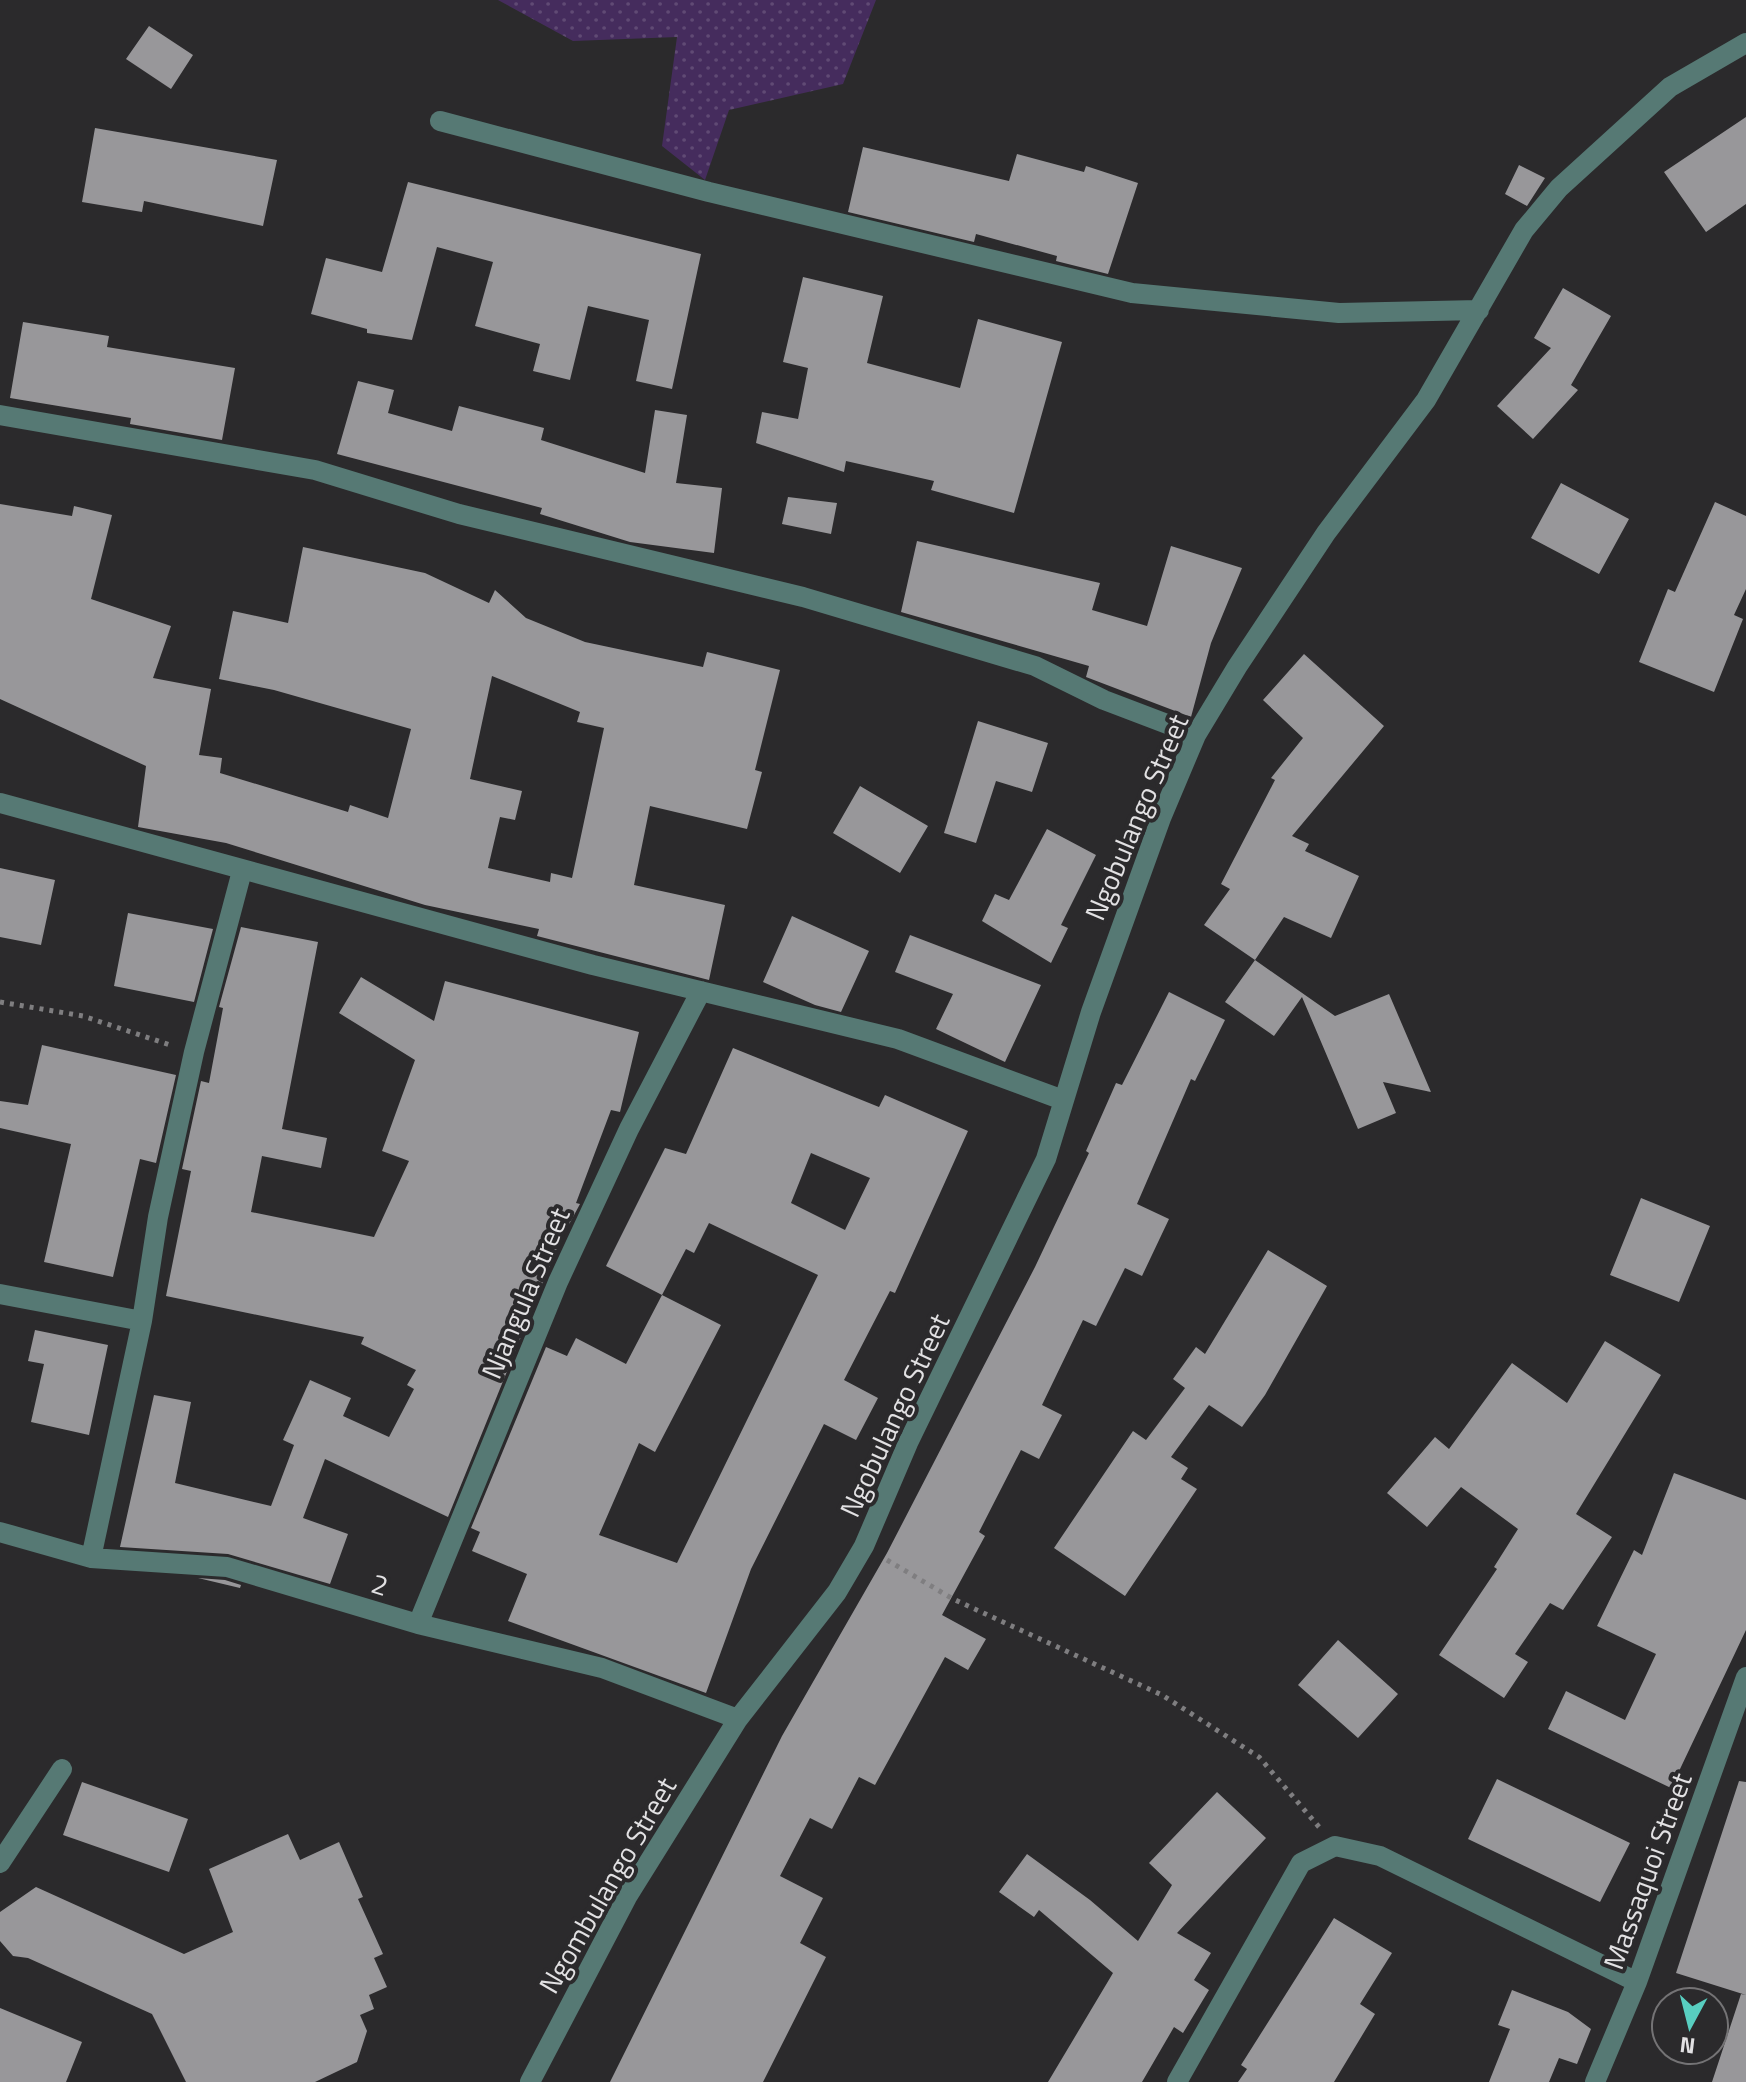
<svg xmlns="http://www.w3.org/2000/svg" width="1746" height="2082" font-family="'Titillium Web',sans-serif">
<defs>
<pattern id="green-dots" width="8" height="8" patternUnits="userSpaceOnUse" patternTransform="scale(2)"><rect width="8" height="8" fill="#452c5d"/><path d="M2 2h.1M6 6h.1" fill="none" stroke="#604a74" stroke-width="1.8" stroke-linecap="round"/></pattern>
</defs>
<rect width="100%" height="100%" fill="#2b2a2c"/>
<path fill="url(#green-dots)" d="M498,0H876L843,84L729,110L705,180L662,146L677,37L573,41Z"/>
<path fill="#98979a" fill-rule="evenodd" d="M149,26L193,55L171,89L126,59Z
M1746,117V204L1706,232L1664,172Z
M95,128L277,160L263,226L144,201L142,212L82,202Z
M863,147L1009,181L1017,154L1084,172L1086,166L1138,183L1108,274L1056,261L1057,256L976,234L974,242L848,212Z
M1519,165L1545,178L1527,206L1505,194Z
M408,182L701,254L672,389L636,381L649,320L588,306L570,380L533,371L540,344L475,326L493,262L437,247L412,340L367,333V329L311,314L326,258L382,272Z
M803,277L883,296L867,363L960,388L978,319L1062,342L1014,513L931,490L934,481L846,461L844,472L756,443L762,412L798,419L808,368L783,362Z
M1563,288L1611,316L1571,385L1578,390L1533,439L1497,406L1551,348L1534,338Z
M23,322L109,336L107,347L235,368L222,440L130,424L131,418L10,398Z
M358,381L394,390L388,413L452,431L459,406L544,428L541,440L645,473L655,410L687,415L676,483L722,488L714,553L630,542L540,514L542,508L337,454Z
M1561,483L1629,519L1599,574L1531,538Z
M788,497L837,503L831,534L782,524Z
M1715,502L1746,516V589L1734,615L1743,619L1714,692L1639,662L1668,589L1675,592Z
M0,504L72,516L74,506L112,515L91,599L171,626L153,678L211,689L199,755L222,758L220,773L348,812L350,805L388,818L411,729L274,690L219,679L233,611L288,623L303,547L425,573L489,603L495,590L526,618L585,642L703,667L707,652L780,670L755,770L762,772L747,829L650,806L634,885L725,905L709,980L537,936L539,929L425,905L226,843L138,827L146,766L0,699ZM492,676L580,712L577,722L604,728L572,878L551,873L550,882L488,868L500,817L515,820L522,791L470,779Z
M917,541L1100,583L1092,610L1147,626L1171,546L1242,568L1211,643L1191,717L1086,677L1089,666L901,612Z
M1304,654L1384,726L1292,836L1309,844L1305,851L1359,876L1331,938L1284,917L1255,960L1204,925L1230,889L1221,884L1275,780L1271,778L1303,738L1263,700Z
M978,721L1048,743L1032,792L996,781L976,843L944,833Z
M860,786L928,826L900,873L833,833Z
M1047,829L1096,855L1061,925L1068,928L1051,963L982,921L995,894L1009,900Z
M0,868L55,880L41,945L0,937Z
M128,913L213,929L194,1002L114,986Z
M792,916L869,951L841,1012L815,1005L763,982Z
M241,927L318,942L282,1129L327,1138L321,1168L262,1156L251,1212L374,1237L409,1161L382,1151L415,1060L339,1013L361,977L434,1021L445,981L639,1032L620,1112L611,1110L576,1203L580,1204L559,1243L448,1517L325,1459L303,1518L348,1534L330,1584L228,1554L120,1547L154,1395L191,1402L175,1483L271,1506L294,1445L283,1440L310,1380L351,1398L343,1416L389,1437L414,1389L407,1385L416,1370L361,1344L364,1337L166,1296L191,1171L182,1169L201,1081L209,1083L223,1008L219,1007Z
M910,935L1041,985L1005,1062L936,1029L953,994L895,972Z
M1255,960L1335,1016L1389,994L1431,1092L1383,1082L1396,1113L1358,1129L1302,997L1274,1036L1225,1002Z
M1169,992L1225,1020L1195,1081L1191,1079L1137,1204L1169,1219L1142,1276L1125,1268L1096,1326L1083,1320L1042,1405L1062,1415L1039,1459L1021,1450L979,1532L985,1536L942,1615L986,1639L968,1670L945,1657L875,1785L859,1777L832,1829L810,1818L780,1876L823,1898L800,1943L826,1957L763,2082H610L782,1736L887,1553L1035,1267L1089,1153L1086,1151L1116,1083L1122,1085Z
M42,1045L176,1075L156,1163L140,1159L113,1277L44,1262L71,1144L0,1128V1101L28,1105Z
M733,1048L879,1107L885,1095L968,1131L895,1293L890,1291L844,1380L878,1398L856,1440L824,1424L751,1569L706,1693L508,1621L527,1574L472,1551L480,1532L471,1528L546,1347L567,1356L576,1338L626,1364L662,1295L606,1266L665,1148L686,1154ZM811,1153L870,1178L845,1230L791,1203ZM709,1223L818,1275L677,1563L599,1535L639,1443L655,1452L721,1325L662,1295L686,1249L694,1253Z
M1641,1198L1710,1226L1679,1302L1610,1275Z
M1268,1250L1327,1286L1265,1395L1242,1427L1209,1405L1171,1457L1188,1468L1181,1479L1197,1489L1125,1596L1054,1548L1133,1431L1146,1440L1185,1388L1173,1379L1196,1347L1205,1354Z
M35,1330L108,1345L89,1435L31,1422L44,1364L28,1361Z
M1605,1341L1661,1375L1576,1514L1612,1537L1563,1610L1550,1603L1515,1654L1528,1662L1504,1698L1439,1655L1497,1569L1494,1567L1518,1529L1461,1487L1427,1527L1387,1493L1435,1437L1449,1449L1512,1363L1567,1403Z
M1674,1473L1746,1500V1630L1671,1788L1548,1729L1566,1691L1625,1720L1656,1654L1597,1626L1634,1550L1642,1555Z
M198,1578L225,1580L241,1585L240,1588Z
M1338,1640L1398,1694L1358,1738L1298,1685Z
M1497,1779L1630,1843L1600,1902L1468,1839Z
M1739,1781L1746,1782V1995L1676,1973Z
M82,1782L188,1819L169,1872L63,1835Z
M1217,1792L1266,1838L1177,1933L1211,1953L1194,1980L1209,1990L1183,2033L1174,2027L1142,2082H1048L1113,1973L1039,1910L1034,1917L999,1892L1027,1854L1090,1900L1138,1941L1172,1885L1149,1863Z
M288,1834L300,1860L339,1842L363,1897L358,1899L383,1954L374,1958L387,1987L369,1995L374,2009L360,2015L367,2031L357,2062L315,2082H186L152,2014L28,1958L13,1956L0,1941V1912L36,1887L184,1954L233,1932L209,1869Z
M1334,1918L1392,1953L1360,2004L1375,2014L1334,2082H1238L1247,2069L1241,2065Z
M1512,1990L1568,2012L1591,2029L1577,2064L1559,2058L1549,2082H1489L1510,2029L1498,2025Z
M1741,1994L1746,1995V2082H1712Z
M0,2008L82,2042L66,2082H0Z"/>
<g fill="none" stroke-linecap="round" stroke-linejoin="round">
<path stroke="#7f7e80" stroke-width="5" stroke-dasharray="4 6" stroke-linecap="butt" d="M0,1002L83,1016L170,1045
M887,1560L953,1599L1162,1695L1259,1757L1319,1827"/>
<path stroke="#567974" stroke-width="20" d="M440,121L709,192L1132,293L1339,313L1479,310
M0,415L315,470L459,514L803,597L1035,666L1104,700L1196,735
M0,803L593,965L898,1039L1063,1100
M0,1294L142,1321
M0,1532L91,1558L227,1567L418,1624L602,1668L738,1719
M91,1558L142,1321L158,1217L194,1052L242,871
M418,1624L558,1282L629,1129L701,991
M0,1863L62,1769
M530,2082L627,1897L738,1719L837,1592L864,1546L908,1443L1046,1159L1091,1012L1161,818L1196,735L1237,667L1326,533L1426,400L1524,230L1559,188L1670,87L1746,43
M1177,2082L1301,1863L1335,1846L1380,1856L1637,1982
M1595,2082L1637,1982L1746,1677"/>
</g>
<g text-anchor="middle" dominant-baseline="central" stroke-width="8" stroke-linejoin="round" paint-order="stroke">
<g font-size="28" fill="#e2e1e3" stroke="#2b2a2c">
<text transform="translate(1136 817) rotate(-67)">Ngobulango Street</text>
<text transform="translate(525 1293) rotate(-67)">Njangula Street</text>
<text transform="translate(894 1415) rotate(-65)">Ngobulango Street</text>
<text transform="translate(380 1584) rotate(17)">2</text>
<text transform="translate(1647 1871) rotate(-70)">Massaquoi Street</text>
<text transform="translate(607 1885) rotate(-60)">Ngombulango Street</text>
</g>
</g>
<g transform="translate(1690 2026) rotate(187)"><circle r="38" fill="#2b2a2c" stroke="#747375" stroke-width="2"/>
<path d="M0-6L14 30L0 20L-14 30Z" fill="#58cec0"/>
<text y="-12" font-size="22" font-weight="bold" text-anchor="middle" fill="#e2e1e3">N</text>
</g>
</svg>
